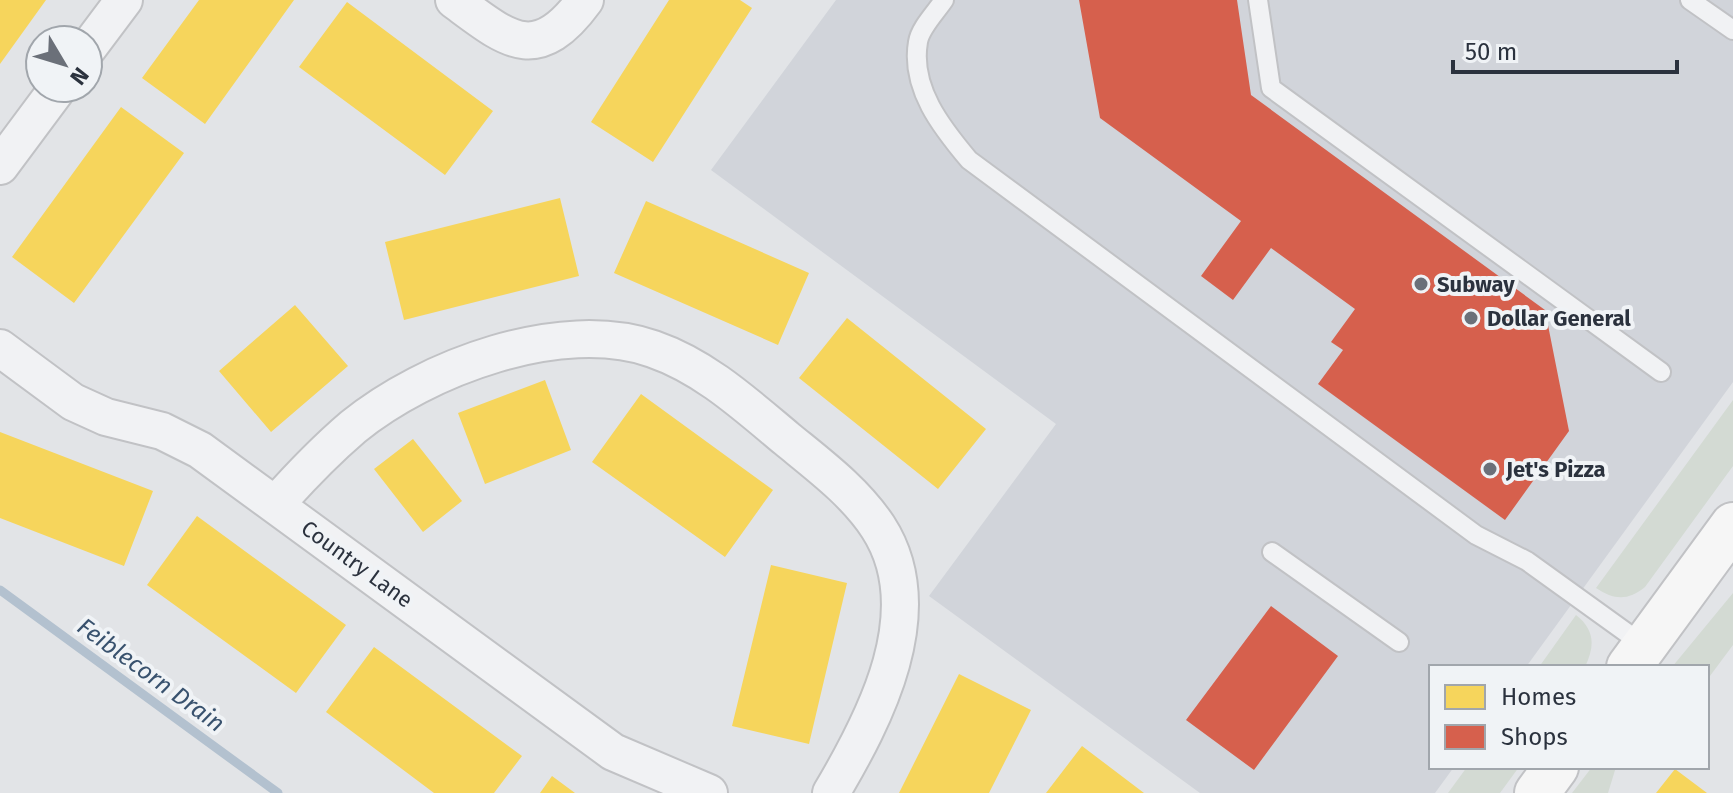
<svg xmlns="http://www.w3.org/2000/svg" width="1733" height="793" font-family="'Fira Sans',sans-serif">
<rect width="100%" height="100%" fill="#e2e4e7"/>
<path fill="#d1d4da" d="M836,0H1733V382L1526,667H1431V767H1454L1435,793H1200L929,596L1056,424L711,170Z"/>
<path fill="#d3dad3" d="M1733,400V466L1645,587C1628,601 1614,600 1596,588Z
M1733,593V645L1707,680V667H1672Z
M1576,615C1595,630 1595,646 1585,667H1539Z
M1467,767H1519L1500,793H1448Z
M1592,767H1616L1608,793H1572Z"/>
<path fill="#f6d55c" d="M0,0H46L0,64Z
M199,0H294L205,124L142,78Z
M669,0H740L752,8L653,162L591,122Z
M347,2L493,111L445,175L299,67Z
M121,107L184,153L74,303L12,257Z
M560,198L579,276L404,320L385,242Z
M646,201L809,273L778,345L614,273Z
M295,305L348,366L271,432L219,371Z
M847,318L986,429L938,489L799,378Z
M545,380L571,450L485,484L458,413Z
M641,394L773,490L725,557L592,462Z
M0,432L153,491L124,566L0,518Z
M413,439L462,501L423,532L374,469Z
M197,516L346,625L296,693L147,585Z
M771,565L847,583L809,744L732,726Z
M374,647L522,756L494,793H434L326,712Z
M959,674L1031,710L989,793H899Z
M1082,746L1144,793H1046Z
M1675,769L1707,793H1656Z
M552,776L575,793H540Z"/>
<path fill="#d6604d" d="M1079,0H1237L1251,95L1545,310L1569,431L1505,520L1318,384L1343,350L1331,342L1355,309L1271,248L1233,300L1201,276L1241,221L1100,118Z
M1271,606L1338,656L1254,770L1186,720Z"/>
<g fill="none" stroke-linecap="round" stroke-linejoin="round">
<path stroke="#b3c1cf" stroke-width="9" d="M0,590L278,793"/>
<g stroke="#c1c2c5" stroke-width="22">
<path id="lane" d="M944,0C936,12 920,28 918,42C910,88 942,128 969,160L1476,535L1527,561L1645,646
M1258,0L1271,88L1661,372
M1690,0L1733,30
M1272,552L1399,642"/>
</g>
<g stroke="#c1c2c5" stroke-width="40">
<path id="street" d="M454,0C507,39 536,67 585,0
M88,48L124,0
M0,166L58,88
M0,348L73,402L106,417L162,431L200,450L613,752L709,793
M276,504C300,477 325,451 353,427C425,368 561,317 653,349C705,367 745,404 787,439C820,466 855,492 878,527C932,610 875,719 831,793"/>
</g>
<g stroke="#c1c2c5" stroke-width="48">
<path id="secondary" d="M1629,667L1733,525
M1537,793L1556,767"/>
</g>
<use href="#lane" stroke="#f1f2f4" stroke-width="18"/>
<use href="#street" stroke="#f1f2f4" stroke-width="36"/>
<use href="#secondary" stroke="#f6f6f6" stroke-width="44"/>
</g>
<g fill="#6b7079" stroke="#f0f3f6" stroke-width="3">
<circle cx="1421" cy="284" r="8"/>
<circle cx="1471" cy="318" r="8"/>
<circle cx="1490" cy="469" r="8"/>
</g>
<g text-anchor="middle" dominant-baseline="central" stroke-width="8" stroke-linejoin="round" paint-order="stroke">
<g font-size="22" font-weight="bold" fill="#2b323e" stroke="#f0f3f6" text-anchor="start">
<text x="1437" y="284">Subway</text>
<text x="1487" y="318">Dollar General</text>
<text x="1506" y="469">Jet's Pizza</text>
</g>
<g font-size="22" fill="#2b323e" stroke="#f0f3f6">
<text transform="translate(357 564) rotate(36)">Country Lane</text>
</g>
<g font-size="24" font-style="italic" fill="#39526e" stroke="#f0f3f6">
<text transform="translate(151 675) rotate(36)">Feiblecorn Drain</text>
</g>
</g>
<rect x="1429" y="665" width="280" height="104" fill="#f0f3f6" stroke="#a1a6ac" stroke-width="2"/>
<rect x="1445" y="685" width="40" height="24" fill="#f6d55c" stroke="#a1a6ac" stroke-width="2"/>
<text x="1501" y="705" font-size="24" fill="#2b323e">Homes</text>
<rect x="1445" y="725" width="40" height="24" fill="#d6604d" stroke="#a1a6ac" stroke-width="2"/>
<text x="1501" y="745" font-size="24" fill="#2b323e">Shops</text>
<g transform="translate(64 64) rotate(128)"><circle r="38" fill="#f0f3f6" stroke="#a1a6ac" stroke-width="2"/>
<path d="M0-6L14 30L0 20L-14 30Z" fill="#6b7079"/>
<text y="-12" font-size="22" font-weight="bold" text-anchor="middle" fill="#2b323e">N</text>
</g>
<path d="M1453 60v12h224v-12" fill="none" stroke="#2b323e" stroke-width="4"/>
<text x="1465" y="60" font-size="24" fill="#2b323e" stroke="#f0f3f6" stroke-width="6" paint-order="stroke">50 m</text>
</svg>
